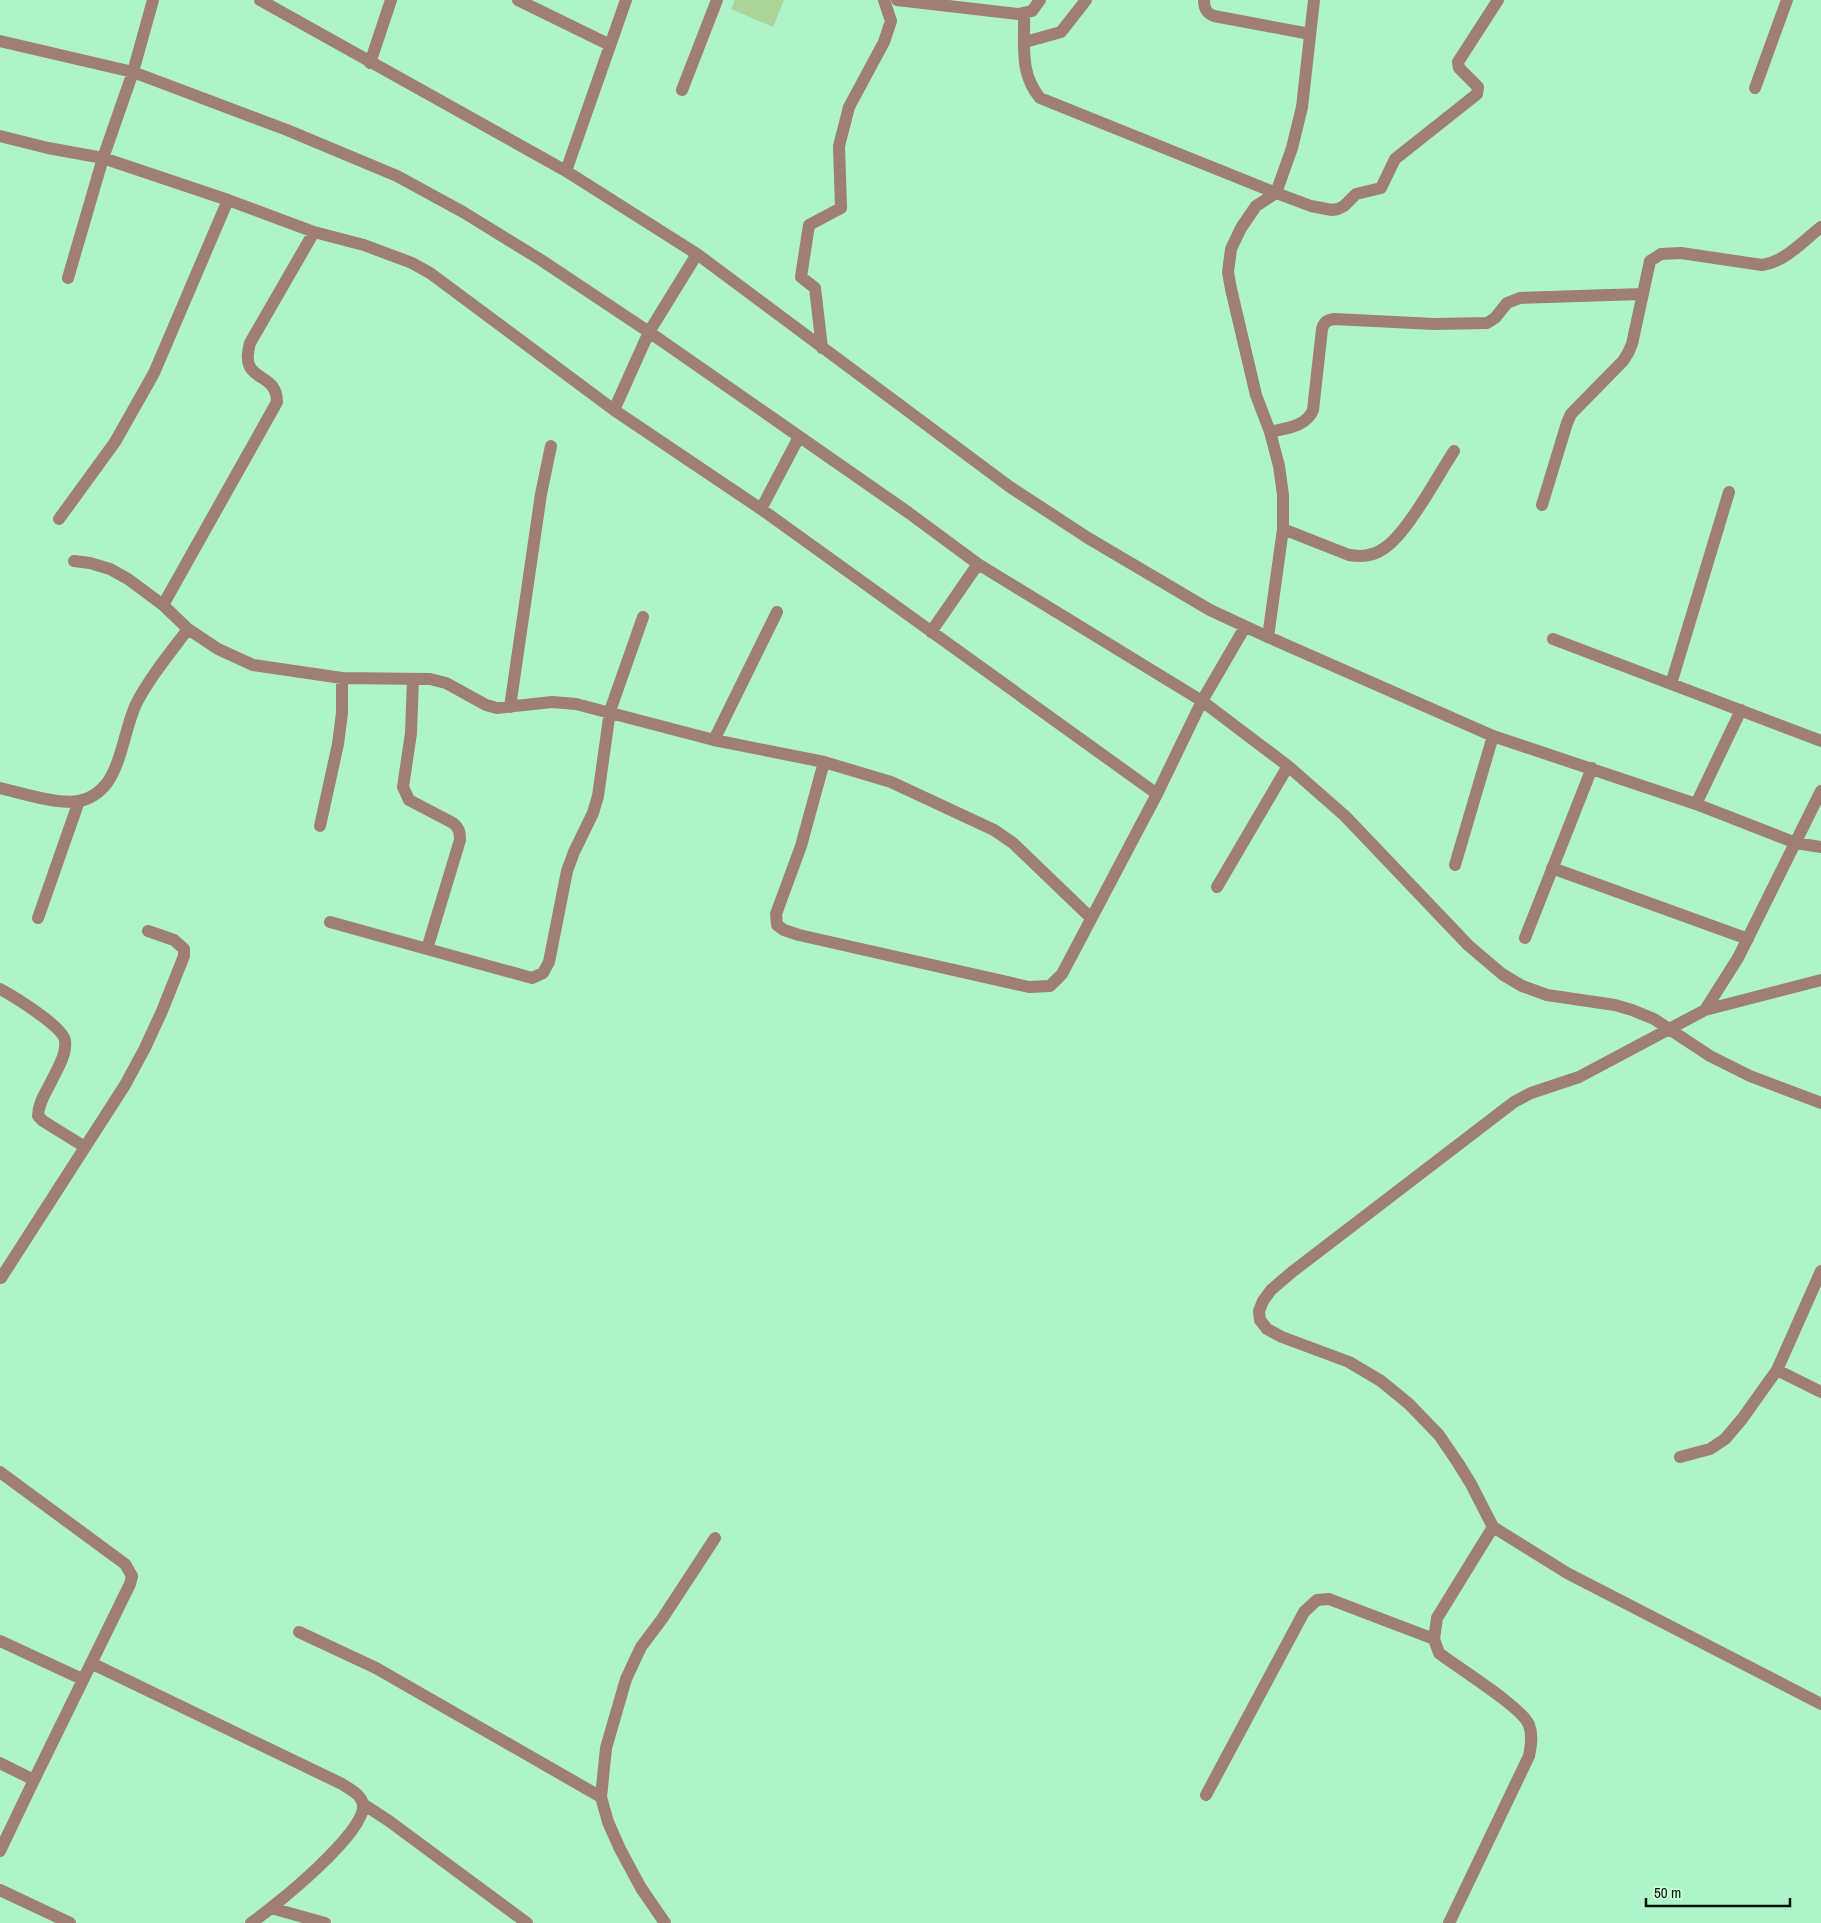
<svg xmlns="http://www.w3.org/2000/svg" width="1821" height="1923" font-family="'Archivo Narrow',sans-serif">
<rect width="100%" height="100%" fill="#aff4c8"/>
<path fill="#abd499" d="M735,0H784L773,27L731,9Z"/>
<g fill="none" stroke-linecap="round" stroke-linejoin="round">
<path stroke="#9e7e75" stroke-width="12" d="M260,0L566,171L697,254L1010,487L1088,538L1210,610L1268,637L1493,736L1696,804L1796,843L1821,847
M518,0L610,45
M897,0L1018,14L1032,11L1040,0
M1204,0C1204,8 1206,13 1214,16L1310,34
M1314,0L1302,107L1292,148L1276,193L1311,206L1332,210L1338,209L1344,206L1356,194L1381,188L1395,159L1477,94L1478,87L1459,68L1458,62L1498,0
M1024,14C1025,45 1019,73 1040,98L1276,193
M0,41L133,72L287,130L397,176L463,212L541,260L649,332L909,513L978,564L1202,701L1288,766L1345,816L1468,945L1502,974L1522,986L1547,995L1615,1005L1632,1010L1654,1019L1710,1056L1750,1076L1821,1103
M1025,42L1061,32L1086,0
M370,63L391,0
M1755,88L1787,0
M682,90L717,0
M0,136L48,148L103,158L228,200L314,232L364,245L412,263L430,273L614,410L761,509L1157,794
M566,171L626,0
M68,278L103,158L133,72L153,0
M822,348L815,288L801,277L809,225L841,208L839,146L849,107L884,42L891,21L884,0
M614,410L649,332L697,254
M1270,432C1286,428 1306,427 1313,410L1322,329C1324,322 1327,320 1334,319L1434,324L1487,323L1495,318L1507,303L1520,298L1642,294
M1542,505L1567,423L1571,414L1623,361L1628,353L1632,344L1650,261L1661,254L1681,253L1762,265C1785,262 1803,241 1821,227
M761,509L799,437
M59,519L115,442L154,373L228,200
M1283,529L1349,555C1361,557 1373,556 1383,549C1406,536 1438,475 1454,451
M74,561L90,563L110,569L128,579L163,605L188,629L218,649L253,665L342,678L430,679L446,683L486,705L497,708L552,702L576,704L714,740L824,762L891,782L994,830L1013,843L1091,918
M163,605L277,402C277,369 238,385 250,343L314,232
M931,632L978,564
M1268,637L1283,529V495L1279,466L1270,432L1256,395L1231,289L1228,272L1231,249L1241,228L1256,206L1276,193
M1553,639L1821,741
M413,679L411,733L403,787L409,800L453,823C459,828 460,832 460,840L427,949
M1671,684L1729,492
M510,707L541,494L551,446
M714,740L777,612
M824,762L801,846L776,914L777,925L784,930L799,935L1029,987L1050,986L1062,974L1157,794L1202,701L1245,627
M0,788C21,793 59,805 79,801C90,799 100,792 107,783C122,762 125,728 136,704C150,677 170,653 188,629
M1696,804L1741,710
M320,826L338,744L342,713V678
M1455,865L1493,736
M1552,868L1748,939
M1217,887L1288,766
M38,918L79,801
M330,922L532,978L543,973L549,962L567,871L574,852L593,813L598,796L610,711L643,617
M1525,938L1592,768
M1821,980L1705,1010L1579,1077L1531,1093L1514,1102L1292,1272L1271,1290L1263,1301L1259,1311L1260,1320L1267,1329L1282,1337L1349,1362L1381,1381L1409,1404L1439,1435L1458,1463L1471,1484L1493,1527L1567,1573L1821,1704
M0,989C13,996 64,1027 65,1041C67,1055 56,1071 50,1084C45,1094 38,1104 38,1116L43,1121L85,1147
M1705,1010L1738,958L1821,791
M1,1278L125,1085L145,1048L162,1011L184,956V949L174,940L148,931
M1777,1370L1821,1392
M1680,1457L1710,1449L1725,1439L1742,1419L1777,1370L1821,1271
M0,1472L125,1564L132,1576L130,1584L34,1780
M299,1632L376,1668L601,1797
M0,1641L82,1679
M91,1663L342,1784C350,1789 362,1795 363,1805C366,1833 274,1907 251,1923
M0,1763L34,1780L0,1851
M1206,1795L1304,1612L1317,1600L1329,1599L1434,1639
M363,1804L389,1821L527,1923
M0,1890L70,1923
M271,1908L325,1923
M665,1923L641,1888L620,1849L608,1822L601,1797L606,1748L626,1679L641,1647L662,1619L715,1538
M1449,1923L1529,1756C1531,1746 1533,1735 1529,1725C1522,1707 1458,1668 1439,1653L1434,1639L1437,1618L1493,1527"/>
</g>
<path d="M1646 1898v8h144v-8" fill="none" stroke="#001205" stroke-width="2.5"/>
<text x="1654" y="1898" font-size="15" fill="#001205" stroke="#c7feda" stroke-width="4" paint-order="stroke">50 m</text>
</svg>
